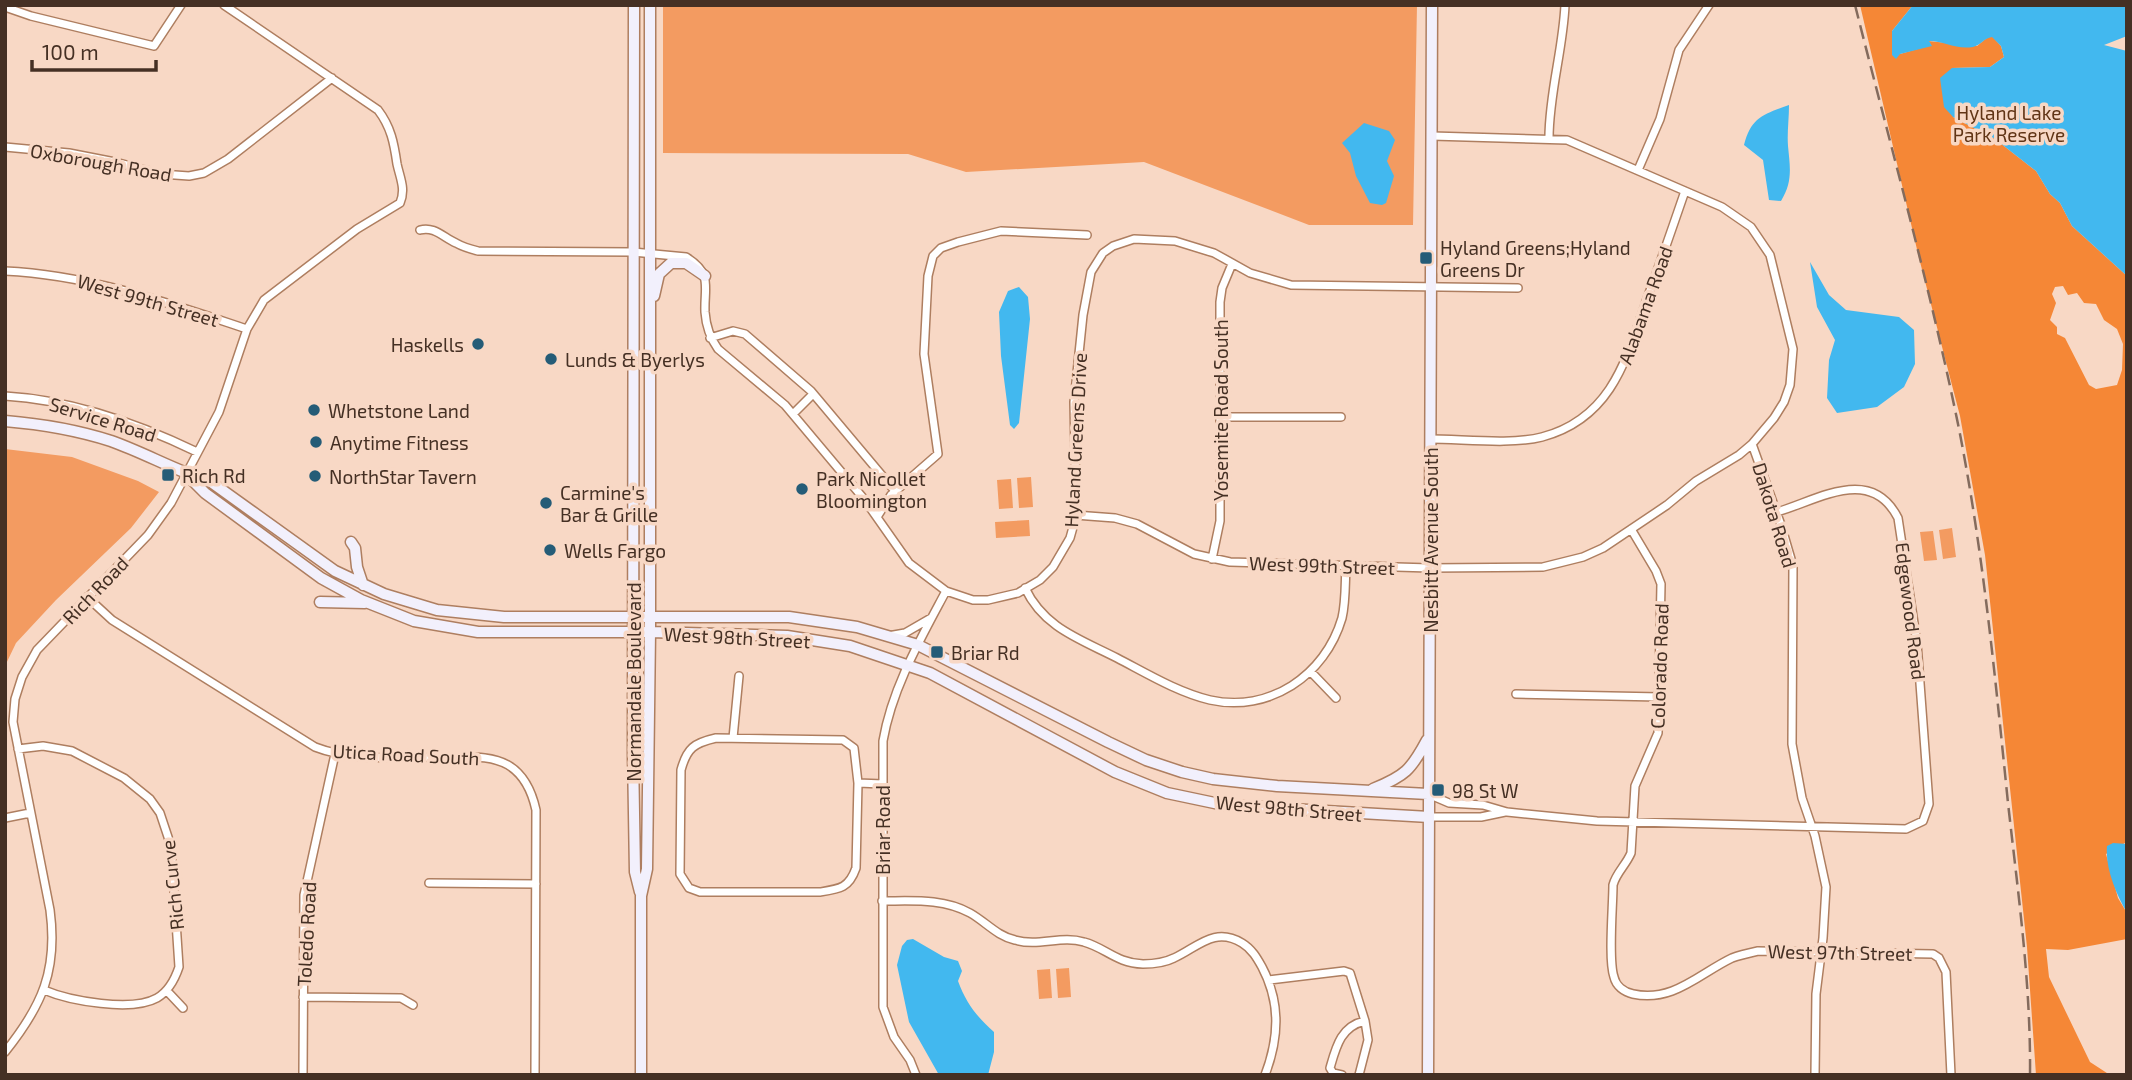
<svg xmlns="http://www.w3.org/2000/svg" width="2132" height="1080" font-family="'Exo 2',sans-serif">
<rect width="100%" height="100%" fill="#f8d8c5"/>
<path fill="#f39b61" d="M663,5H1417L1413,225H1309L1144,162L966,172L908,154L663,153Z
M5,449L72,457L138,481L159,492L131,528L56,600L16,643L5,666Z
M1031,477L1033,507L1019,508L1017,478Z
M1011,479L1013,508L999,509L997,480Z
M1029,520L1030,536L996,538L995,522Z
M1952,528L1956,557L1943,559L1939,530Z
M1933,531L1937,560L1924,561L1920,532Z
M1069,968L1071,997L1058,998L1056,969Z
M1050,969L1052,998L1039,999L1037,970Z"/>
<path fill="#f58736" fill-rule="evenodd" d="M1860,5H1913L1892,31L1900,54L1931,45L1928,41L1977,46L1988,37L1992,36L2001,46L2004,57L1990,67L1952,68L1953,117L1995,139L2036,171L2050,194L2060,203L2072,226L2127,276V844L2125,843L2106,854L2118,898L2127,913V939L2068,950L2046,949L2049,977L2090,1062L2110,1075H2036L2027,947L1985,555L1960,416L1919,258ZM2063,286L2068,295L2077,293L2084,303L2096,304L2104,320L2117,329L2123,344L2122,370L2117,385L2096,389L2089,385L2065,338L2057,334V327L2050,320L2056,303L2052,294L2055,287Z"/>
<path fill="#42b8ef" d="M1913,5H2127V36L2104,45L2127,51V276L2072,226L2060,203L2050,194L2036,171L1995,139L1953,117L1944,107L1940,78L1952,68L1990,67L2004,57L2001,46L1992,37C1984,38 1981,45 1973,47C1956,50 1944,41 1929,41L1932,46L1900,54L1896,59L1892,55V31Z
M1789,105C1789,119 1787,133 1788,146C1790,167 1793,182 1781,201L1769,200L1763,160L1744,145C1751,117 1764,114 1789,105Z
M1364,123L1389,131L1395,140L1387,161L1394,176L1386,203L1382,205L1370,203L1356,176L1350,153L1342,143Z
M1810,262L1829,295L1846,310L1899,317L1914,330L1915,364L1904,387L1877,407L1837,413L1827,398L1829,360L1835,340L1817,307Z
M1019,287L1028,297L1030,319L1019,423L1014,429L1010,425L1001,356L999,312L1008,291Z
M2113,843L2127,844V913C2116,894 2105,868 2107,846Z
M913,939L944,957L958,961L962,971L958,981C966,1003 977,1017 994,1032V1052L988,1075H939L909,1022L897,965L902,946L907,940Z"/>
<g fill="none" stroke-linecap="round" stroke-linejoin="round">
<g stroke="#ae7e60" stroke-width="10">
<path id="street" d="M5,7L31,16L154,46L181,5
M1432,136L1567,140L1722,207L1751,227L1770,255L1793,349L1790,385L1784,402L1774,418L1752,444L1781,525L1793,566L1792,744L1802,798L1815,836L1826,887L1823,938L1816,994L1815,1075
M1549,138C1549,93 1563,50 1565,5
M5,147L69,153L115,162L161,174L189,176L204,173L228,159L332,78
M1638,170L1660,119L1679,50L1709,5
M420,230C434,226 443,237 456,243C463,247 470,249 478,251L633,252L686,257C713,274 704,286 705,312C706,326 710,338 718,349L785,405L864,499L909,563L946,591L973,600H988L1018,593L1040,580L1053,567L1070,538L1075,520L1076,503L1074,402L1083,315L1091,272L1103,253L1113,246L1134,239L1175,241L1214,253L1250,273L1291,285L1518,288
M5,271C90,275 168,303 247,329
M710,338L733,331L745,334L811,391L895,491
M5,396C73,400 137,423 197,452
M793,414L813,394
M1220,417H1341
M1430,439C1463,439 1511,445 1542,437C1613,418 1627,357 1648,296C1661,261 1673,226 1685,191
M1075,515L1115,518L1137,524L1194,554L1230,562L1430,568L1543,567L1583,557L1603,548L1667,505L1696,481L1739,455L1752,444
M877,517L891,495L938,454L924,354L928,276L933,256L941,248L958,242L1001,231L1087,235
M1631,529L1656,571L1661,584L1658,733L1635,786L1631,853C1626,865 1616,873 1613,885C1613,906 1608,960 1614,977C1616,986 1624,992 1633,994C1673,1003 1700,973 1732,958C1740,955 1749,953 1758,951L1933,954L1939,958L1946,972L1951,1075
M1212,559L1220,521V302L1222,288L1232,264
M1025,588C1044,628 1080,639 1117,658C1146,673 1177,692 1210,700C1269,713 1325,676 1342,618C1346,601 1345,582 1346,565
M87,597L112,620L315,747C355,763 411,756 455,757C473,757 492,756 508,765C525,775 532,792 536,810L535,1075
M888,636L905,633L931,618
M1311,672L1336,698
M1516,694L1660,697
M733,738L739,676
M18,749L43,746L72,751L124,778L150,799L160,813L171,846L179,967C175,979 169,991 157,998C132,1012 70,1001 44,990
M858,783L856,868C849,888 840,889 820,892H700L689,888L680,874L681,770C687,748 694,743 716,738L843,740L854,748L858,783L883,784
M1428,794L1449,803L1483,805L1507,812L1597,821L1906,829L1923,821L1929,804L1917,643L1898,518C1871,465 1818,500 1777,512
M1429,817H1481L1505,812
M5,818L30,813
M429,883L536,884
M882,901C912,901 943,898 970,913C986,922 997,936 1015,940C1039,947 1061,935 1084,942C1106,948 1116,963 1143,964C1153,964 1164,963 1174,958C1197,948 1214,926 1242,943C1252,949 1257,958 1262,967C1281,1003 1279,1038 1265,1075
M1269,980L1344,971L1350,973L1365,1021L1368,1040L1359,1075
M167,991L183,1008
M303,997L401,998L413,1005
M5,1052C42,1006 58,970 50,910L13,722L15,699L22,677L37,650L148,535L171,503L219,412L247,329L264,300L357,229L400,203C406,189 400,178 397,164C394,143 391,127 378,110L224,5
M303,1075L304,895L335,754
M916,1075L910,1060L894,1037L883,1007V741C892,688 921,638 946,591
M1342,1075L1333,1073L1330,1068C1336,1047 1341,1026 1365,1021"/>
</g>
<g stroke="#ae7e60" stroke-width="13">
<path id="secondary" d="M634,5L633,754L635,872L640,892
M654,296L659,274L671,263H686L705,276
M5,421C41,424 77,430 111,441C145,453 176,471 211,482L335,571L384,594L437,610L504,617H789L857,627L918,645L1108,742L1146,760L1182,772L1213,779L1277,786L1428,794
M189,477L205,493L321,578L361,600L414,621L478,632H650L787,636L850,646L930,673L1115,772L1167,793L1224,805L1429,817
M351,542L355,548L357,567L363,585
M320,602L365,603
M1373,789C1405,776 1411,770 1427,740
M641,1075V896L647,869L650,632V5
M1428,1075L1432,5"/>
</g>
<use href="#street" stroke="#fff" stroke-width="7"/>
<use href="#secondary" stroke="#f2f0fc" stroke-width="10"/>
<path stroke="#846b5d" stroke-width="2.5" stroke-dasharray="14 7" stroke-linecap="butt" d="M1855,5C1890,144 1929,283 1958,424C1983,549 1995,676 2008,803C2018,893 2031,984 2030,1075"/>
</g>
<g fill="#255c77" stroke="#f8d8c5" stroke-width="2.5">
<rect x="1419" y="251" width="14" height="14" rx="3.5"/>
<circle cx="478" cy="344" r="7"/>
<circle cx="551" cy="359" r="7"/>
<circle cx="314" cy="410" r="7"/>
<circle cx="316" cy="442" r="7"/>
<rect x="161" y="468" width="14" height="14" rx="3.5"/>
<circle cx="315" cy="476" r="7"/>
<circle cx="802" cy="489" r="7"/>
<circle cx="546" cy="503" r="7"/>
<circle cx="550" cy="550" r="7"/>
<rect x="930" y="645" width="14" height="14" rx="3.5"/>
<rect x="1431" y="783" width="14" height="14" rx="3.5"/>
</g>
<g text-anchor="middle" dominant-baseline="central" stroke-width="7" stroke-linejoin="round" paint-order="stroke">
<g font-size="19" fill="#613516" stroke="#f8d8c5">
<text x="2009" y="112">Hyland Lake<tspan x="2009" dy="22">Park Reserve</tspan></text>
</g>
<g font-size="19" fill="#453024" stroke="#f8d8c5">
<text transform="translate(101 162) rotate(10)">Oxborough Road</text>
<text transform="translate(148 300) rotate(16)">West 99th Street</text>
<text transform="translate(1645 305) rotate(-70)">Alabama Road</text>
<text transform="translate(1220 410) rotate(-90)">Yosemite Road South</text>
<text transform="translate(103 419) rotate(17)">Service Road</text>
<text transform="translate(1075 440) rotate(-87)">Hyland Greens Drive</text>
<text transform="translate(1775 515) rotate(73)">Dakota Road</text>
<text transform="translate(1430 540) rotate(-90)">Nesbitt Avenue South</text>
<text transform="translate(1322 565) rotate(2)">West 99th Street</text>
<text transform="translate(95 590) rotate(-46)">Rich Road</text>
<text transform="translate(1911 611) rotate(83)">Edgewood Road</text>
<text transform="translate(737 637) rotate(3)">West 98th Street</text>
<text transform="translate(1659 666) rotate(-88)">Colorado Road</text>
<text transform="translate(633 682) rotate(-90)">Normandale Boulevard</text>
<text transform="translate(406 754) rotate(3)">Utica Road South</text>
<text transform="translate(1289 808) rotate(5)">West 98th Street</text>
<text transform="translate(882 830) rotate(-90)">Briar Road</text>
<text transform="translate(172 885) rotate(-96)">Rich Curve</text>
<text transform="translate(306 934) rotate(-87)">Toledo Road</text>
<text transform="translate(1840 952) rotate(1)">West 97th Street</text>
</g>
<g font-size="19" fill="#453024" stroke="#f8d8c5" text-anchor="start">
<text x="1440" y="247">Hyland Greens;Hyland<tspan x="1440" dy="22">Greens Dr</tspan></text>
<text x="464" y="344" text-anchor="end">Haskells</text>
<text x="565" y="359">Lunds &amp; Byerlys</text>
<text x="328" y="410">Whetstone Land</text>
<text x="330" y="442">Anytime Fitness</text>
<text x="182" y="475">Rich Rd</text>
<text x="329" y="476">NorthStar Tavern</text>
<text x="816" y="478">Park Nicollet<tspan x="816" dy="22">Bloomington</tspan></text>
<text x="560" y="492">Carmine's<tspan x="560" dy="22">Bar &amp; Grille</tspan></text>
<text x="564" y="550">Wells Fargo</text>
<text x="951" y="652">Briar Rd</text>
<text x="1452" y="790">98 St W</text>
</g>
</g>
<rect width="2132" height="1080" fill="none" stroke="#453024" stroke-width="14"/>
<path d="M32 60v10h124v-10" fill="none" stroke="#453024" stroke-width="3.5"/>
<text x="42" y="60" font-size="21" fill="#453024" stroke="#f8d8c5" stroke-width="5" paint-order="stroke">100 m</text>
</svg>
